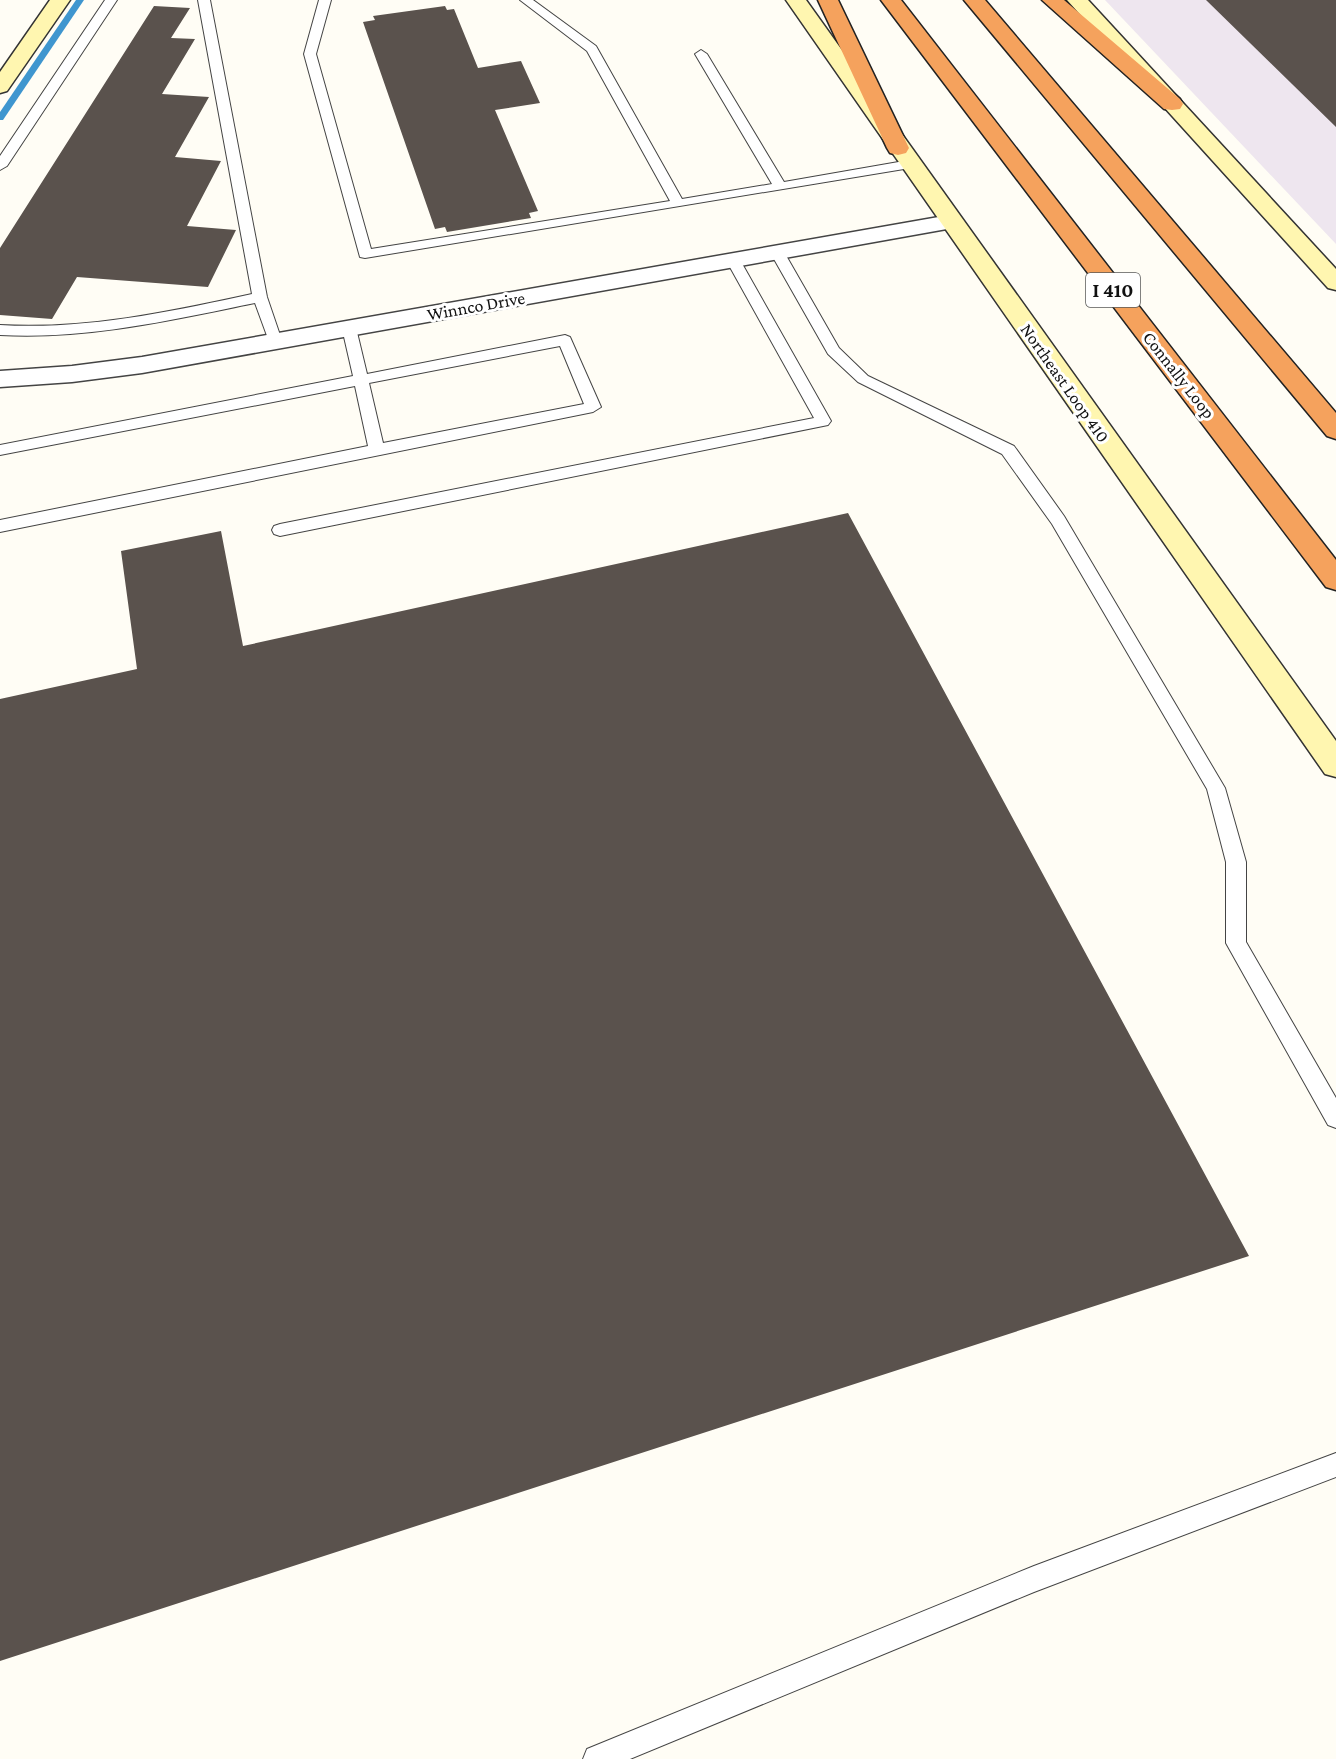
<svg xmlns="http://www.w3.org/2000/svg" width="1336" height="1759" font-family="'Crimson Pro',serif">
<rect width="100%" height="100%" fill="#fffdf5"/>
<path fill="#eee6ef" d="M1105,0H1336V244Z"/>
<g fill="none" stroke-linecap="round" stroke-linejoin="round">
<path fill="#3f96cf" fill-rule="evenodd" d="M76,0H84L3,120H0V112Z"/>
</g>
<path fill="#5a524d" d="M1206,0H1336V127Z
M154,6L190,8L171,38L195,39L162,94L209,97L175,157L221,161L187,226L236,230L208,287L77,277L52,319L0,315V248Z
M445,6L447,10L454,9L478,68L521,61L540,103L495,110L538,211L529,213L531,218L447,232L445,227L435,229L363,22L375,20L373,16Z
M848,513L1249,1256L0,1661V699L137,669L121,551L221,531L243,646Z"/>
<g fill="none" stroke-linecap="round" stroke-linejoin="round">
<g stroke="#444" stroke-width="2">
<path id="service" d="M105,0H117L7,166L0,170V156Z
M198,0H210L267,297L282,341L280,344H270L255,303C172,320 85,340 0,335V325C84,330 170,312 252,294Z
M319,0H331L316,54L371,249L670,201L587,51L520,0H533L596,46L682,199L772,184L695,54L701,50L707,54L784,182L910,160L917,164L910,168L365,258L360,257L304,54Z
M777,248L784,252L839,348L868,376L1014,446L1064,516L1225,788L1246,862V942L1336,1098V1128L1328,1125L1226,943V862L1207,789L1052,524L1002,454L858,382L828,354L770,252Z
M733,256L740,260L831,421L828,425L280,536L274,534L272,530L274,526L280,524L814,418L726,260Z
M349,323L356,328L367,374L565,335L570,337L601,407L593,412L0,532V520L368,446L355,386L0,455V445L353,376L342,328ZM560,346L584,404L383,443L369,383Z
M1336,1453V1477L1034,1592L630,1759H583L587,1749L1034,1566Z"/>
</g>
<g stroke="#444" stroke-width="3">
<path id="minor" d="M950,215L958,217L962,222L958,227L142,373L72,382L0,387V371L72,366L142,357Z"/>
</g>
<g stroke="#333" stroke-width="3">
<path id="secondary" d="M50,0H70L7,91L0,93V72Z
M786,0H806L1336,741V777L1325,774Z
M1067,0H1088L1336,269V290L1328,288Z"/>
</g>
<g stroke="#222" stroke-width="3">
<path id="motorway" d="M818,0H838L909,148L906,153L898,155L890,153L887,148Z
M881,0H901L1336,560V590L1326,587Z
M964,0H985L1336,413V439L1327,436Z
M1042,0H1064L1180,99L1183,104L1180,109L1172,110L1164,109Z"/>
</g>
<use href="#service" fill="#fff" fill-rule="evenodd"/>
<use href="#minor" fill="#fff" fill-rule="evenodd"/>
<use href="#secondary" fill="#fff6b0" fill-rule="evenodd"/>
<use href="#motorway" fill="#f5a25d" fill-rule="evenodd"/>
</g>
<g text-anchor="middle" dominant-baseline="central" stroke-width="6" stroke-linejoin="round" paint-order="stroke">
<g font-size="18" fill="#111" stroke="#fff">
<text transform="translate(476 306) rotate(-10)">Winnco Drive</text>
<text transform="translate(1179 375) rotate(52)">Connally Loop</text>
<text transform="translate(1065 383) rotate(55)">Northeast Loop 410</text>
</g>
<rect fill="#fff" stroke="#585858" stroke-width="1.5" x="1086" y="273" width="54" height="34" rx="4.5"/>
<g font-size="20" font-weight="bold" fill="#111">
<text x="1113" y="290">I 410</text>
</g>
</g>
</svg>
